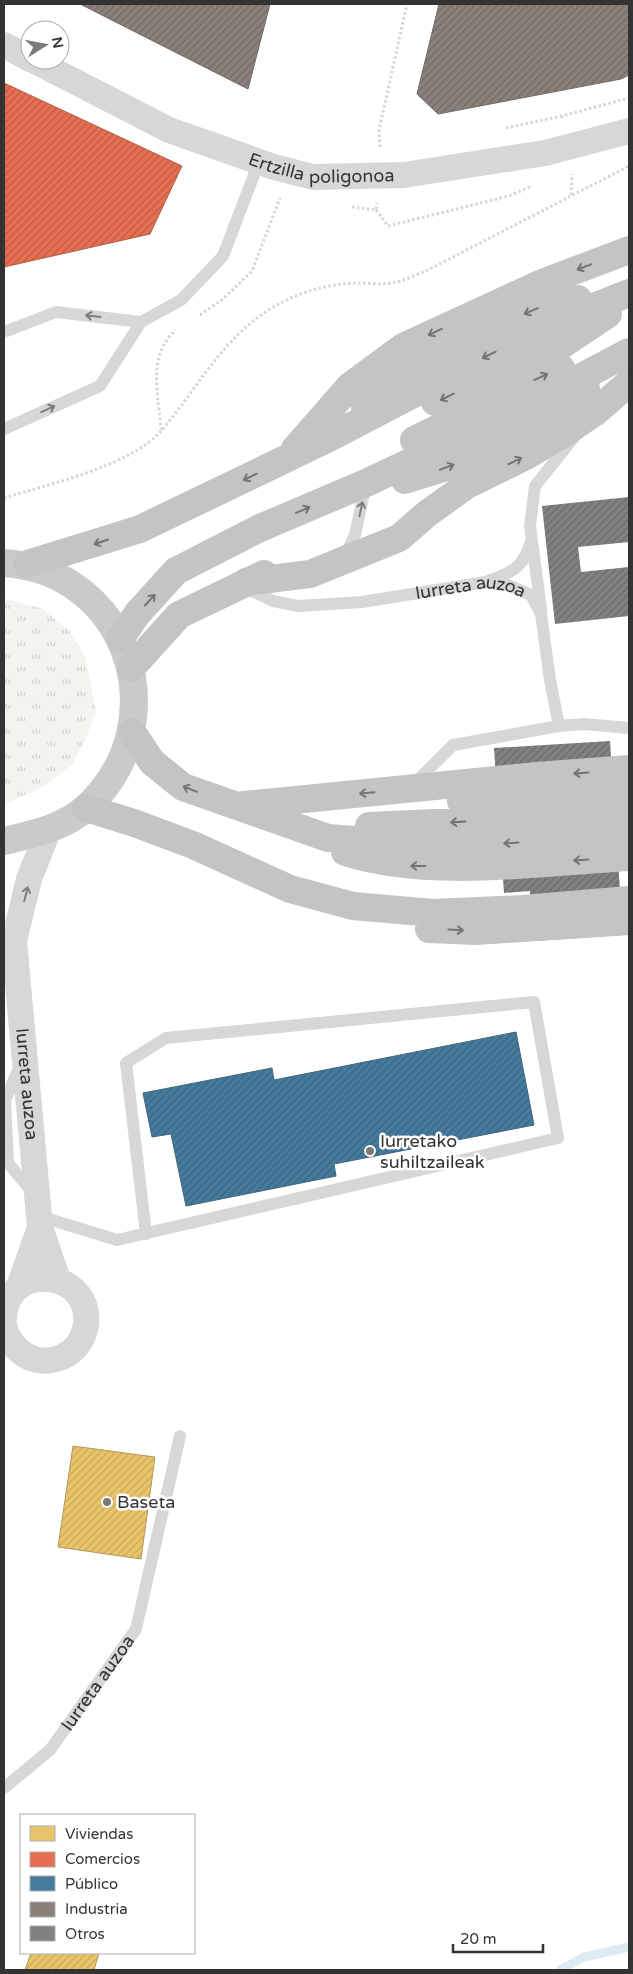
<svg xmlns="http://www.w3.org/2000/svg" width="633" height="1974" font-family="'Varela Round',sans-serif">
<defs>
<pattern id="grass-tufts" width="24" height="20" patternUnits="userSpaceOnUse" patternTransform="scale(1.25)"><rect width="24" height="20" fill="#f1f5ed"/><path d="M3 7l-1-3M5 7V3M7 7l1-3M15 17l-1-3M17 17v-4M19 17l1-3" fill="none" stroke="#cfd2cc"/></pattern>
<pattern id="homes-hatch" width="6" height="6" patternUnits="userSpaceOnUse" patternTransform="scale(1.25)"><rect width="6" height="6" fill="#e9c46a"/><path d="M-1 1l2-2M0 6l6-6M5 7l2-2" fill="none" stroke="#c8a95c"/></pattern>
<pattern id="shops-hatch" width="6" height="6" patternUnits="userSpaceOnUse" patternTransform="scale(1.25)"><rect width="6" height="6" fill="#e76f51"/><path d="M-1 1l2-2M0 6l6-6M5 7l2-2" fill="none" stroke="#bc5c44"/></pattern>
<pattern id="public-hatch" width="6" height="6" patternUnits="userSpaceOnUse" patternTransform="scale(1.25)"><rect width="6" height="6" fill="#457b9d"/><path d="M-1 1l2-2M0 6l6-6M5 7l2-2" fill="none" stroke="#3a6581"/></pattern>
<pattern id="industry-hatch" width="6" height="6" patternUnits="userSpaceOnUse" patternTransform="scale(1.25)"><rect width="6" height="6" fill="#8a817c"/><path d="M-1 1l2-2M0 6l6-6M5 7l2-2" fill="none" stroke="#716a66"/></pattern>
<pattern id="building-hatch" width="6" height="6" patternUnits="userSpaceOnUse" patternTransform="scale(1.25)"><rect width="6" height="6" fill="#818181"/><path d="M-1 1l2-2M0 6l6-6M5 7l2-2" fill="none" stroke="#6a6a6a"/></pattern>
</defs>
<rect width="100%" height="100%" fill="#fff"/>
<path fill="url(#grass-tufts)" d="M4,599L41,608L69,630L85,656L96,710L86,738L72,765L43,787L7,803L4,802Z"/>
<path fill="url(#homes-hatch)" stroke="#b2985a" d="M73,1446L155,1457L141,1559L58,1547Z
M31,1953H99L94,1970H25Z"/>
<path fill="url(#shops-hatch)" stroke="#b15d48" d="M4,83L182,166L150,234L4,267Z"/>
<path fill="url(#public-hatch)" stroke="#40657d" d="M516,1032L534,1125L334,1164L336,1176L186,1206L171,1134L152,1137L143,1093L272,1068L274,1080Z"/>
<path fill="url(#industry-hatch)" stroke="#706a66" d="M80,4H270L248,89Z
M439,4H629V75L621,79L438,114L417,94Z"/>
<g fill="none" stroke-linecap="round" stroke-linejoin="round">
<path stroke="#ddebf3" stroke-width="9" d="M560,1970L584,1957L629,1947"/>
</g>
<path fill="url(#building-hatch)" d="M629,497V542L578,547L581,572L629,567V616L555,624L542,506Z
M610,741L623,935L534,941L530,891L504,893L494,748Z"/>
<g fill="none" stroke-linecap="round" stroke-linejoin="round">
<path stroke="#d6d6d6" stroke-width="3" stroke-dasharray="2.5 2.5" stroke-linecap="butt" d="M562,118V116L629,98
M506,128L562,116
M380,147L379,130L407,4
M571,195L572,174
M352,207L376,210L377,203
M376,210L388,226L509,196L532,186
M200,315L223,299L252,271L280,198
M161,430C159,396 146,356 176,330
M4,498C49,484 131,466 162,430C196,390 219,344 264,313C291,294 325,284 357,283C368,283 380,285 391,283C402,282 415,275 426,271L629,166"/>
<g stroke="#d7d7d7" stroke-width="12">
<path d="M4,332L56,312L141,322"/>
<path d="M4,429L100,386L141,322L181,300L223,256L259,162"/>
<path d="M345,556L355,535L366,484"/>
<path d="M488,581C511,573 523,568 530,544"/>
<path id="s1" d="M244,587L273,601L298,606L362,602L486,582L508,585L531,595L541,614L550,680L559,726L584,724L629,728"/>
<path d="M541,609L530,526L535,486L575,436"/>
<path d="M414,784L453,745L559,726"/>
<path d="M20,1066L5,1100L8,1163L33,1193"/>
<path d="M39,1216L117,1240L558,1138L534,1002L166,1038L126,1063L146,1234"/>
<path id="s2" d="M4,1788L50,1750L136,1629L180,1436"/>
</g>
<g stroke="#d7d7d7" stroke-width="26">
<path d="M4,45L30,59"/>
<path id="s3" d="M33,60L169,130L274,167L313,177L404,175L545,153L629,131"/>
<path id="s4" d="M48,831L29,879L14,941L40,1227L58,1280"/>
<path d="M19,1287L40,1227"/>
<path d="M4,1318C7,1257 98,1272 85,1329C82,1341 74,1352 62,1357C35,1368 11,1352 4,1326"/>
</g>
<path stroke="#cacaca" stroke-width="28" d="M4,563C129,571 178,722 87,807C64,828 33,834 4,841"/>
<path stroke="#c4c4c4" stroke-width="28" d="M435,402L560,346L608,314
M365,407L411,367L537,309L578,299
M414,440L561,368
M295,449L350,386L403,347L542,283L629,250
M405,480L450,466L554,414L586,388
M27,564L140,529L325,440L480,359L551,324L629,293
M246,582L310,574L399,538L428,513L467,485L526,456L563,434L594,413L629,383
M120,639L137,614L176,571L260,528L366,483L506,417L629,352
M131,668L179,615L264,574
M132,732L152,762L183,787L328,838L449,847L629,836
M461,801L629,793
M244,805L537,776L629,769
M86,808L134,823L193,845L290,889L353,906L433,913L523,909L629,900
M369,826L629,814
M345,852C429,879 541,862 629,857
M429,929L476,931L629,921"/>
</g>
<defs><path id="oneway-shaft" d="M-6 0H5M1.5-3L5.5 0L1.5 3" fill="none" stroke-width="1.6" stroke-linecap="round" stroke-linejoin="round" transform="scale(1.25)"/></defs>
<g stroke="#747474">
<use href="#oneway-shaft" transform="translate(584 267) rotate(159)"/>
<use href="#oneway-shaft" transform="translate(531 311) rotate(157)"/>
<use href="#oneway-shaft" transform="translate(435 332) rotate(155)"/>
<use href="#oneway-shaft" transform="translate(489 355) rotate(154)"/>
<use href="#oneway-shaft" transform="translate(541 377) rotate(-25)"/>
<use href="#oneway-shaft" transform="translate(447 397) rotate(154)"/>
<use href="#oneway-shaft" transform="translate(515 461) rotate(-27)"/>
<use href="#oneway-shaft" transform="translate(447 467) rotate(-20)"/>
<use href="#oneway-shaft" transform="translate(250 477) rotate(154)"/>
<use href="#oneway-shaft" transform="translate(303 510) rotate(-23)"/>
<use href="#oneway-shaft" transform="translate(101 542) rotate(161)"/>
<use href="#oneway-shaft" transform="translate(150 600) rotate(-47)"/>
<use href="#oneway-shaft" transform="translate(581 773) rotate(176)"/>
<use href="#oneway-shaft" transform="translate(190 789) rotate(-158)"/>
<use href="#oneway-shaft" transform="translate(367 793) rotate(175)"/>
<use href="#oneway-shaft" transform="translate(458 822) rotate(177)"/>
<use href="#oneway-shaft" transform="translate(511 843) rotate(176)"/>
<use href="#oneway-shaft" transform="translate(581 860) rotate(176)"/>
<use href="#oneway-shaft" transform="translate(418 866) rotate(180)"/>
<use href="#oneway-shaft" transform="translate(456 930) rotate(3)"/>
</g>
<g stroke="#7d7d7d">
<use href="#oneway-shaft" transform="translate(93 316) rotate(-173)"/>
<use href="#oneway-shaft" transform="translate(48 409) rotate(-24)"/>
<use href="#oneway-shaft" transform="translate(361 509) rotate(-78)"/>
<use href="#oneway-shaft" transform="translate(26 894) rotate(-76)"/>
</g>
<g fill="#7a7a7a" stroke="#fff" stroke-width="2">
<circle cx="370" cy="1151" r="5"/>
<circle cx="107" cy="1502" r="5"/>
</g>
<g text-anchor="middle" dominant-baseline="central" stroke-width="5" stroke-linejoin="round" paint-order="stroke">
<g font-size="18" fill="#333" stroke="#fff">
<text stroke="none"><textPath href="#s3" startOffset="312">Ertzilla poligonoa</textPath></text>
<text stroke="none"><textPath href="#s1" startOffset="232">Iurreta auzoa</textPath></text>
<text stroke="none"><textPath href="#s4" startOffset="259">Iurreta auzoa</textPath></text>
<text stroke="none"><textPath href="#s2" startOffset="142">Iurreta auzoa</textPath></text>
</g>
<g font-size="18" fill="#333" stroke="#fff" text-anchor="start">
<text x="380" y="1141">Iurretako<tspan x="380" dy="21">suhiltzaileak</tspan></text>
<text x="117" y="1502">Baseta</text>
</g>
</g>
<rect width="633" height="1974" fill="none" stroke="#333333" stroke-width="10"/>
<rect x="20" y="1814" width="175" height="140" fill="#ffffff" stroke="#adadad"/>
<rect x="30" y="1826" width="25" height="15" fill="#e9c46a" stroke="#adadad"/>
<text x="65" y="1839" font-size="15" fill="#333333">Viviendas</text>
<rect x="30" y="1852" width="25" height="15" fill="#e76f51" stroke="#adadad"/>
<text x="65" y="1864" font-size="15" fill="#333333">Comercios</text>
<rect x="30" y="1876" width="25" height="15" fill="#457b9d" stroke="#adadad"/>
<text x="65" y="1889" font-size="15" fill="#333333">Público</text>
<rect x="30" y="1902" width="25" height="15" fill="#8a817c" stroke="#adadad"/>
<text x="65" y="1914" font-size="15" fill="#333333">Industria</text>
<rect x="30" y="1926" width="25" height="15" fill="#818181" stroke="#adadad"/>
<text x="65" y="1939" font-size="15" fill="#333333">Otros</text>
<g transform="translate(45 45) rotate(79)"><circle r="24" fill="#ffffff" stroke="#adadad"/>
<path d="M0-4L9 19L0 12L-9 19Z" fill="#7a7a7a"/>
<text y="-8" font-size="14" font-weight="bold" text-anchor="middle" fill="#333333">N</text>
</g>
<path d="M453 1944v8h90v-8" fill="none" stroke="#333333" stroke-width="2.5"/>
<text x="460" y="1944" font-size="15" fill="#333333" stroke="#ffffff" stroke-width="4" paint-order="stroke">20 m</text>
</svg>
